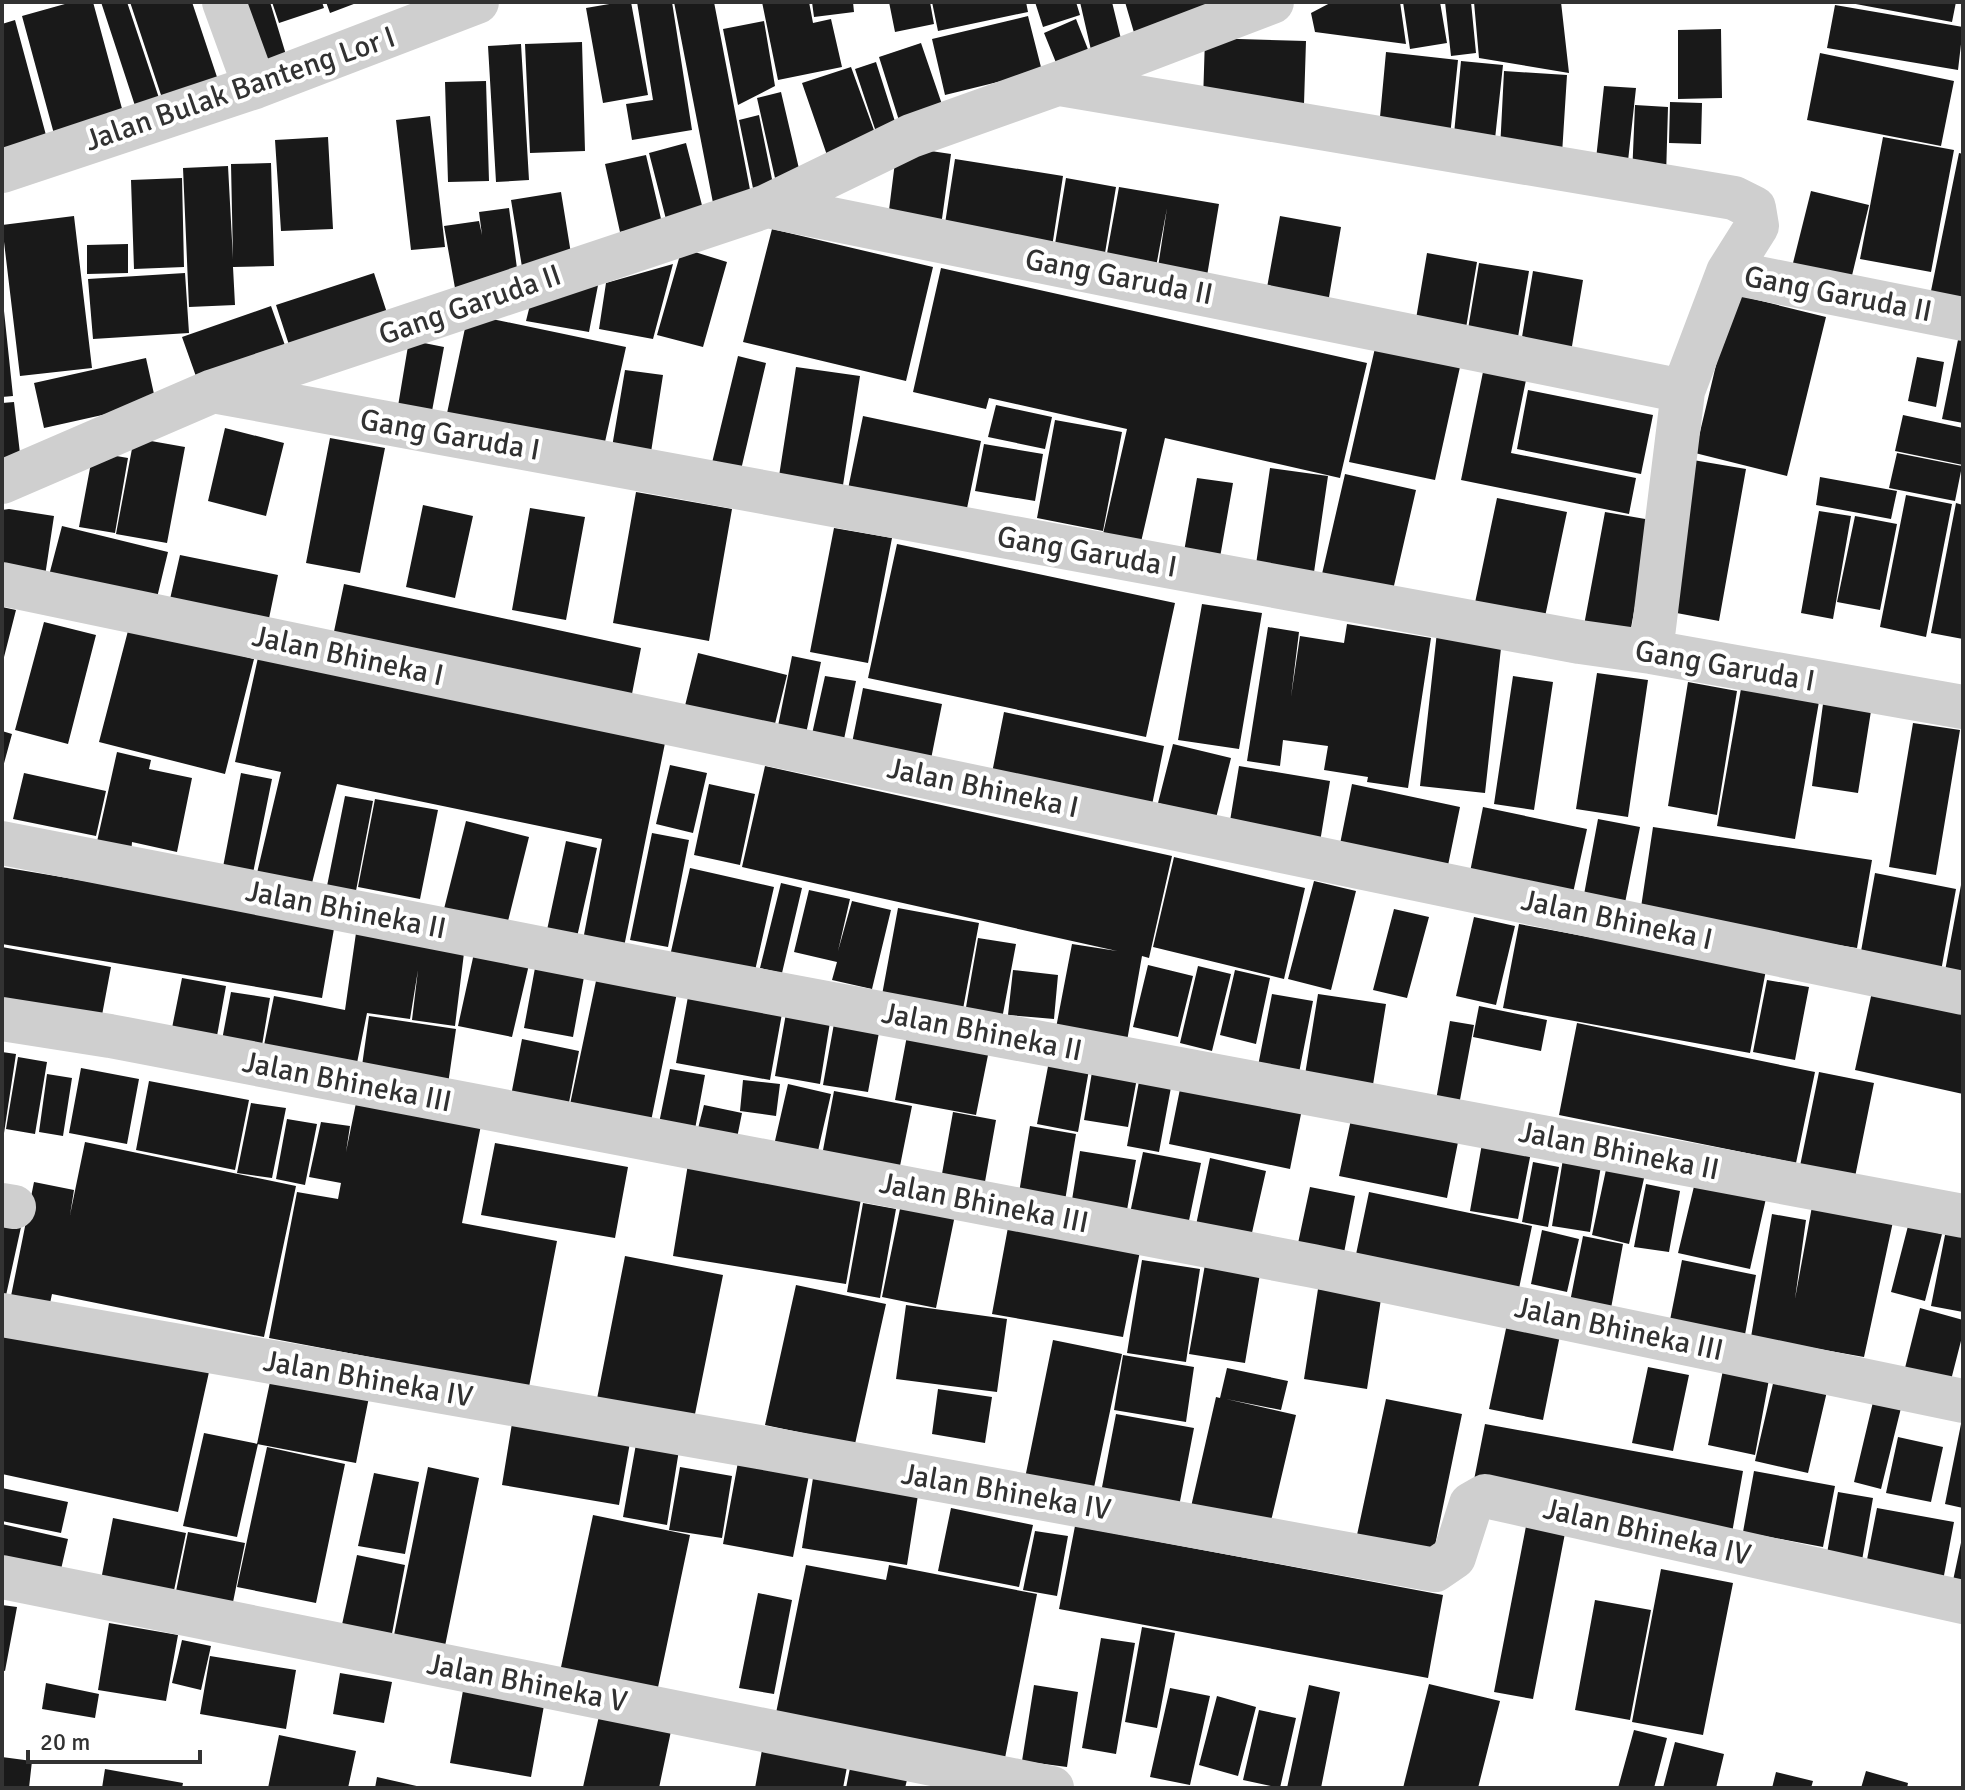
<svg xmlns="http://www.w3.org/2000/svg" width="1965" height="1790" font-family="Signika,sans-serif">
<rect width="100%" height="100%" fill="#fff"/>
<path fill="#191919" d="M72,2H93L127,127L57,145L22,16Z
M101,2H127L164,113L140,121Z
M130,2H192L223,95L167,113Z
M244,2H270L287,58L264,65Z
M272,2H322L324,8L279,23Z
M326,2H359L330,13Z
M621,2H631L648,95L603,103L586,8Z
M637,2H672L692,130L632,140L626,104L653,100Z
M674,2H714L752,200L714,208Z
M762,2H809L813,23L831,19L842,67L778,80Z
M812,2H853L854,12L814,17Z
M889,2H930L934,24L895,32Z
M932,2H1026L1028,12L938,31Z
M1035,2H1076L1080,15L1043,27Z
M1080,2H1112L1122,43L1091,50Z
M1125,2H1205L1209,16L1135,36Z
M1332,2H1400L1406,44L1315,32L1311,13Z
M1403,2H1440L1447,43L1410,49Z
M1445,2H1471L1476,53L1451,56Z
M1474,2H1561L1569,73L1479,58Z
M1845,2H1956L1952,22Z
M1835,5L1963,27L1958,70L1827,48Z
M1028,16L1042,71L945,95L932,39Z
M1076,19L1091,57L1059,70L1044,33Z
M15,20L50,150L2,163V24Z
M764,21L775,86L738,105L723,29Z
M1721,29L1722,98L1678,99V30Z
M1205,38L1306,41L1304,104L1203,101Z
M582,42L585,151L530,153L525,44Z
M921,43L946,116L902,130L879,57Z
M521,44L529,180L496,182L488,46Z
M1386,52L1458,60L1450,136L1379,128Z
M1820,53L1954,81L1941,146L1807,120Z
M1461,61L1503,65L1495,139L1454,134Z
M876,62L899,134L879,141L855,69Z
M851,67L879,144L829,161L802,83Z
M1504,71L1567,75L1562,154L1500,150Z
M486,81L489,181L448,182L445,82Z
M1604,86L1636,88L1628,161L1596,159Z
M781,92L800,173L775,178L757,98Z
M1670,102L1702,103L1701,144L1669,143Z
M1635,105L1668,107L1666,177L1632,176Z
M759,115L775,194L755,198L739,120Z
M430,116L445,247L411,250L396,120Z
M328,137L333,229L281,231L275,140Z
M1883,137L1954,150L1931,272L1860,259Z
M686,143L705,217L668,227L649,153Z
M897,146L951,154L940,233L887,226Z
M1959,153L1963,154V298L1931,291Z
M646,155L662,223L620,232L605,164Z
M955,159L1063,176L1052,247L944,230Z
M271,163L274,266L233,267L235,305L189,307L183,168L228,166L233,259L231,164Z
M182,178L184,267L134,269L131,180Z
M1066,178L1116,187L1104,259L1054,250Z
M1119,187L1219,204L1207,276L1158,267L1167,208L1156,267L1106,259Z
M1811,191L1869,205L1848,292L1789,279Z
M561,192L573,266L523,273L511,200Z
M509,208L518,276L455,288L444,226L479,221L482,235L479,212Z
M74,216L92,368L20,376L2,225Z
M1280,216L1341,227L1328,303L1266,293Z
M772,229L933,267L906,381L743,342Z
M128,244V273L87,274V245Z
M682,248L727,262L703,347L657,335Z
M1427,253L1477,262L1465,334L1415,325Z
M1479,263L1529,271L1517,343L1467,335Z
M673,264L653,339L599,329L606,283Z
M941,268L1367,363L1340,478L1165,438L1138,555L1100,547L1127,429L989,398L986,409L913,392Z
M1533,271L1583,280L1571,352L1521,343Z
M185,273L189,333L93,339L88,279Z
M374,273L389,319L291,351L276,305Z
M599,280L589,332L526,321L533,293Z
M1733,294L1826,317L1787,476L1695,453Z
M271,306L287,351L198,382L182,337Z
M2,311H4L13,396L2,397Z
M468,314L626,347L603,451L446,418Z
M1959,335H1963V423L1942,419Z
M409,340L444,347L432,411L398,406Z
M1375,348L1460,367L1435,480L1349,462Z
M738,356L766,363L740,474L711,467Z
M1917,357L1944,362L1936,407L1908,401Z
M146,358L156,403L44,428L34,383Z
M796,367L860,376L841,498L777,489Z
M625,370L663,375L649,465L610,459Z
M1483,372L1526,380L1511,453L1636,478L1629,514L1461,480Z
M1528,390L1653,415L1641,474L1517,449Z
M14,402L21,462L2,464V403Z
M996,405L1052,417L1045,449L988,437Z
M1903,415L1963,428V465L1895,451Z
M863,416L981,441L966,513L848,489Z
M1055,420L1122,432L1103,531L1037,518Z
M225,428L284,443L266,516L208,501Z
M134,438L185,447L167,543L116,534Z
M330,438L385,448L360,573L306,563Z
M984,444L1043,454L1035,501L975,491Z
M93,452L128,458L115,533L79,527Z
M1897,453L1962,466L1955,501L1889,488Z
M1693,460L1746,469L1719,621L1666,611Z
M1270,468L1328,476L1312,586L1254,578Z
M1345,474L1416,490L1390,603L1319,587Z
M1820,477L1897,491L1891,519L1816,505Z
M1197,478L1233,483L1218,569L1182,563Z
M636,492L732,509L709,641L613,623Z
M1906,495L1952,504L1926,637L1880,627Z
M1497,498L1567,512L1542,631L1472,617Z
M1956,503L1963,505V639L1931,633Z
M423,505L473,516L455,598L406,587Z
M530,508L585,517L566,620L512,610Z
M9,509L54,516L45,576L2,571V510Z
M1819,511L1851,516L1833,619L1801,613Z
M1605,512L1651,520L1628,644L1582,636Z
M1855,516L1897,524L1880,610L1837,602Z
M62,526L168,552L154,610L47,583Z
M834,528L892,538L868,663L810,652Z
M897,544L1175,603L1146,737L868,678Z
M180,555L278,575L267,628L168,608Z
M344,584L641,648L630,704L332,641Z
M1202,604L1262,613L1239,749L1178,740Z
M2,607L16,610L3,661H2Z
M44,622L96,635L68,744L15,730Z
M1347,624L1431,638L1408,788L1367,782L1368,777L1324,770L1328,746L1283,740L1280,766L1247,761L1268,627L1299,632L1291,697L1300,636L1344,643Z
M129,627L254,659L225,774L99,742Z
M1437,632L1502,639L1485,793L1420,786Z
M259,653L666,738L624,947L583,940L602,839L337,784L311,887L257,873L281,772L235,762Z
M698,653L787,675L771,740L682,718Z
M792,656L821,662L803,748L775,741Z
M1597,673L1648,680L1628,817L1576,809Z
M825,676L856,681L842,749L810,743Z
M1513,676L1553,682L1534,810L1494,804Z
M1688,682L1737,691L1717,815L1668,806Z
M1742,683L1820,696L1795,839L1717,826Z
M863,688L942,704L929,769L850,753Z
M1823,704L1871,711L1858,793L1812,786Z
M1004,712L1164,746L1152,805L992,773Z
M1913,723L1960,730L1936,875L1889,867Z
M2,731L12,734L3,767H2Z
M1173,744L1231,758L1216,818L1158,803Z
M117,752L151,760L149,769L192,778L177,852L132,842L131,854L96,846Z
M670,765L707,773L693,833L656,824Z
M765,766L1172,856L1149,958L1142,956L1127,1041L1056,1028L1072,944L1117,951L742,867Z
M1239,766L1330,781L1320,842L1229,827Z
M24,773L106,791L96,836L13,819Z
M241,773L272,779L253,873L223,867Z
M709,784L755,794L740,865L694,855Z
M1352,784L1460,807L1446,875L1338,854Z
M345,796L373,801L355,896L326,891Z
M375,799L438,810L420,899L358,887Z
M1483,807L1587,829L1573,893L1470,872Z
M1598,819L1640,827L1624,908L1583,900Z
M466,821L529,837L507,925L444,909Z
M1653,827L1872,860L1857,948L1640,914Z
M652,833L689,840L668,947L630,940Z
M566,841L597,848L577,937L547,930Z
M1174,857L1305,888L1284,979L1153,947Z
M2,867L335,923L322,998L2,944Z
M690,868L774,887L754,975L670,956Z
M1875,873L1956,889L1941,971L1860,957Z
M1314,881L1356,891L1331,990L1288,979Z
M781,883L802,888L782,973L760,968Z
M1961,885H1963V974L1945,971Z
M809,890L850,899L838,951L852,901L891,910L872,989L832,980L837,962L794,952Z
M898,908L979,923L963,1009L882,995Z
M1394,909L1429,917L1407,998L1373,990Z
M1474,917L1515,926L1496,1005L1456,996Z
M1519,924L1766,970L1750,1053L1503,1008Z
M357,926L464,953L455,1026L412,1020L418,970L410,1019L367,1013L354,1078L261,1060L274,996L345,1010Z
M978,938L1016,944L1002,1019L965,1013Z
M476,944L531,956L512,1037L458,1026Z
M2,947L111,967L100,1026L2,1008Z
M537,957L586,966L573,1037L524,1028Z
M600,962L680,978L649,1131L568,1114Z
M1148,965L1193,976L1178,1037L1133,1027Z
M1198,966L1231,974L1212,1051L1180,1043Z
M1013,970L1058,975L1054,1019L1008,1015Z
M1235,970L1270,978L1256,1044L1220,1035Z
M182,978L226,986L215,1047L170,1038Z
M1875,978L1963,997V1094L1855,1070Z
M1767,980L1809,987L1795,1060L1753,1052Z
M689,991L783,1008L770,1080L676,1063Z
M231,992L270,998L259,1063L219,1056Z
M1272,994L1313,1001L1299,1073L1258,1066Z
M1318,994L1386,1004L1372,1091L1304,1081Z
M788,1002L832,1010L820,1084L775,1076Z
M1479,1006L1547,1020L1541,1051L1473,1037Z
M369,1016L456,1029L447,1091L360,1080Z
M835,1018L880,1027L868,1092L823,1085Z
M1450,1021L1474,1025L1459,1105L1436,1100Z
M1577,1023L1815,1072L1796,1163L1559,1115Z
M909,1025L991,1040L976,1115L895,1100Z
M522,1039L579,1051L566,1118L509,1106Z
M2,1052L16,1054L4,1133L2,1132Z
M1050,1056L1090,1064L1078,1132L1037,1124Z
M18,1057L47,1062L35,1134L6,1129Z
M1094,1060L1139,1067L1128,1127L1084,1120Z
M81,1068L139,1079L127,1144L69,1133Z
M670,1069L705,1075L693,1140L657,1133Z
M1819,1072L1874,1083L1855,1177L1800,1166Z
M47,1074L72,1078L63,1136L39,1132Z
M1183,1074L1304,1099L1290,1169L1169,1144Z
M1140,1076L1172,1082L1159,1152L1127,1146Z
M743,1080L780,1084L776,1116L740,1111Z
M149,1081L249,1100L235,1170L136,1150Z
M788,1084L831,1094L815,1164L772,1154Z
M834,1091L912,1106L898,1176L821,1161Z
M251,1103L286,1108L272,1178L237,1173Z
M356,1103L481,1125L462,1223L557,1241L529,1387L269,1338L297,1192L338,1199L341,1183L309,1177L321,1122L350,1126L346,1152Z
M704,1105L742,1113L734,1153L694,1144Z
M1353,1110L1460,1132L1447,1198L1339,1176Z
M953,1112L996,1120L983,1193L940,1185Z
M287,1119L317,1124L305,1185L276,1179Z
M1030,1126L1076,1134L1063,1213L1017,1205Z
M1483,1138L1532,1147L1518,1219L1470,1211Z
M85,1142L296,1186L264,1337L52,1294L49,1308L10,1301L34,1182L74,1190L70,1215Z
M495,1143L628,1167L615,1238L481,1215Z
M1080,1151L1136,1160L1125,1221L1070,1212Z
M1143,1152L1201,1163L1187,1230L1129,1218Z
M1210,1158L1266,1171L1251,1237L1196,1225Z
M1563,1159L1601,1166L1590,1232L1552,1226Z
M1533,1162L1559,1167L1548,1227L1522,1222Z
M688,1164L862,1193L846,1284L673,1256Z
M1607,1165L1645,1174L1629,1244L1592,1235Z
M1696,1178L1767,1194L1750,1269L1678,1253Z
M1646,1184L1680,1191L1669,1252L1634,1247Z
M1310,1187L1355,1196L1343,1258L1297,1248Z
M1369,1192L1532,1226L1517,1298L1354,1264Z
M1813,1201L1894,1217L1864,1357L1751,1337L1772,1214L1806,1220L1795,1299Z
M863,1203L896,1209L880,1298L847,1292Z
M901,1204L955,1215L936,1308L882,1297Z
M2,1214L23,1218L3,1309H2Z
M1009,1222L1141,1246L1123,1337L992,1314Z
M1908,1226L1942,1234L1925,1301L1891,1292Z
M1542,1230L1579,1239L1567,1292L1531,1284Z
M1946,1230L1963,1234V1312L1931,1306Z
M1583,1236L1623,1244L1609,1319L1568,1312Z
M625,1256L723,1275L693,1424L596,1404Z
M1206,1259L1261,1268L1245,1363L1189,1354Z
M1142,1260L1200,1269L1186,1362L1127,1353Z
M1682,1260L1756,1275L1744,1340L1669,1325Z
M796,1285L886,1304L855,1444L765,1425Z
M1318,1289L1381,1299L1367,1389L1304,1379Z
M906,1305L1007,1319L997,1392L896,1379Z
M1920,1308L1963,1320V1333L1951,1380L1905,1368Z
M1507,1324L1560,1335L1543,1420L1489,1409Z
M2,1327L209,1372L178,1512L2,1474Z
M1053,1340L1122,1354L1092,1497L1024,1483Z
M1123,1355L1194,1367L1186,1422L1114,1410Z
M1724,1365L1770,1374L1755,1455L1708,1445Z
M1648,1367L1689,1375L1673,1451L1632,1443Z
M1227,1368L1288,1381L1281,1410L1226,1399L1296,1415L1267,1538L1188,1520L1216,1397L1220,1398Z
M1775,1375L1828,1387L1808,1473L1755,1461Z
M271,1377L369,1397L356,1463L257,1444Z
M938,1389L992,1397L985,1443L932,1434Z
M1386,1399L1462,1414L1431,1565L1354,1549Z
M1873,1402L1901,1408L1881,1489L1854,1482Z
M514,1411L632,1431L619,1505L502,1485Z
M1116,1414L1194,1428L1177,1517L1099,1503Z
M1962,1419H1963V1508L1945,1504Z
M1485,1424L1743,1471L1732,1533L1473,1485Z
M204,1433L258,1444L237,1537L183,1526Z
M1898,1437L1943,1447L1931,1502L1886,1493Z
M636,1444L679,1450L667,1525L623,1517Z
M267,1447L345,1464L316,1603L237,1587Z
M738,1462L809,1475L793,1557L723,1544Z
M428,1467L479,1478L443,1656L392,1645Z
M680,1467L732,1476L722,1538L669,1530Z
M1754,1471L1835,1486L1823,1547L1743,1532Z
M374,1473L419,1482L405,1554L358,1546Z
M813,1478L918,1495L907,1565L802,1548Z
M2,1488L68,1502L61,1533L2,1521Z
M1838,1492L1873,1498L1861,1566L1826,1559Z
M951,1508L1033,1525L1019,1587L938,1571Z
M1877,1508L1954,1522L1942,1586L1865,1570Z
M593,1515L690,1535L657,1692L560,1672Z
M113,1518L186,1533L172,1600L100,1585Z
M1527,1521L1566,1528L1533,1699L1494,1692Z
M2,1524L68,1539L59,1578L2,1565Z
M1075,1526L1443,1595L1428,1678L1059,1609Z
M1035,1531L1068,1536L1057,1596L1023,1590Z
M188,1532L245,1543L231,1612L174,1601Z
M1962,1538L1963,1539V1593L1951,1590Z
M357,1555L405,1565L390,1644L340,1634Z
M806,1565L886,1580L889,1565L1037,1594L1005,1758L776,1713Z
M1661,1569L1733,1583L1703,1735L1632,1722Z
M758,1593L792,1600L774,1694L739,1688Z
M1595,1600L1651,1610L1630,1720L1575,1710Z
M2,1605L17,1607L5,1671L2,1670Z
M109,1623L178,1635L166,1701L98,1690Z
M1142,1627L1175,1633L1157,1728L1125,1722Z
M1101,1638L1135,1643L1116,1754L1082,1748Z
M182,1640L211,1646L201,1690L172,1683Z
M210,1656L296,1670L286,1729L200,1714Z
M340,1673L392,1682L384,1723L333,1714Z
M46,1683L99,1694L95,1718L42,1709Z
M1429,1684L1500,1701L1478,1788H1403Z
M464,1685L545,1700L531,1777L450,1763Z
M1034,1685L1078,1692L1067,1767L1022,1761Z
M1309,1685L1340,1692L1321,1788H1287Z
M1170,1688L1210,1696L1190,1785L1150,1777Z
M1217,1696L1256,1707L1238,1776L1199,1765Z
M1259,1710L1296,1718L1280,1788L1243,1780Z
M599,1716L671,1731L659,1788L583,1787Z
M1634,1730L1667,1738L1654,1788H1618Z
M279,1735L356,1751L348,1788H268Z
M1675,1742L1724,1754L1716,1788H1663Z
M762,1750L847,1767L843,1788H755Z
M2,1757L32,1761L29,1788H2Z
M850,1768L907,1780L905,1788H846Z
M105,1769L183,1783L182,1788H102Z
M1866,1771L1908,1783L1907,1788H1861Z
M1776,1772L1813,1781L1811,1788H1772Z
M377,1777L421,1787V1788H375Z"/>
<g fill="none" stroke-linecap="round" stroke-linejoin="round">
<path stroke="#cfcfcf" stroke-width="44" d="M224,2L255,87
M1060,84L1734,198L1754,208L1757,226L1728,272
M2,171L255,87L477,2
M767,206L1683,391L1728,272L1963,319
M213,391L1580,642L1651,652L1963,707
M2,482L213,391L767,206L911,136L1057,84L1272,2
M2,584L1963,993
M1651,652L1683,391
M2,843L651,970L1963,1216
M2,1019L110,1036L1313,1266L1963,1401
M2,1205L14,1207
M2,1315L759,1447L1435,1570L1454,1557L1471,1504L1485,1496L1963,1602
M2,1577L1052,1788"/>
</g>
<g text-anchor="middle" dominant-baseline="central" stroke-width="8" stroke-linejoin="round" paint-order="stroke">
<g font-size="30" fill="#323232" stroke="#fff">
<text transform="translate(240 89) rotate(-19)">Jalan Bulak Banteng Lor I</text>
<text transform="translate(1119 277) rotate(11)">Gang Garuda II</text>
<text transform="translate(1838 294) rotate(11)">Gang Garuda II</text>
<text transform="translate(470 305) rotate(-19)">Gang Garuda II</text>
<text transform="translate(450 435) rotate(10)">Gang Garuda I</text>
<text transform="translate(1087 552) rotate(10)">Gang Garuda I</text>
<text transform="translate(348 656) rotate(12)">Jalan Bhineka I</text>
<text transform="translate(1725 666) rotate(10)">Gang Garuda I</text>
<text transform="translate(983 788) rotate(12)">Jalan Bhineka I</text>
<text transform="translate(346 910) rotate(11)">Jalan Bhineka II</text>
<text transform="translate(1617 920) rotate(12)">Jalan Bhineka I</text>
<text transform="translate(982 1032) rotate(11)">Jalan Bhineka II</text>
<text transform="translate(347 1082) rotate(11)">Jalan Bhineka III</text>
<text transform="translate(1619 1151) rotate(11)">Jalan Bhineka II</text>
<text transform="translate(984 1203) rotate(11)">Jalan Bhineka III</text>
<text transform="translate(1619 1329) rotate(12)">Jalan Bhineka III</text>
<text transform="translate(368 1379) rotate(10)">Jalan Bhineka IV</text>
<text transform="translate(1006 1492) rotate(10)">Jalan Bhineka IV</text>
<text transform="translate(1647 1532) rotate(13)">Jalan Bhineka IV</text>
<text transform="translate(527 1683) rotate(11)">Jalan Bhineka V</text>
</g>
</g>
<rect width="1965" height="1790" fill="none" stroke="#323232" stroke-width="8"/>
<path d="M28 1750v12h172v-12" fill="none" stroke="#323232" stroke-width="4"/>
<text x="40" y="1750" font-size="24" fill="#323232" stroke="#ffffff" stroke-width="6" paint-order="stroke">20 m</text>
</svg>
